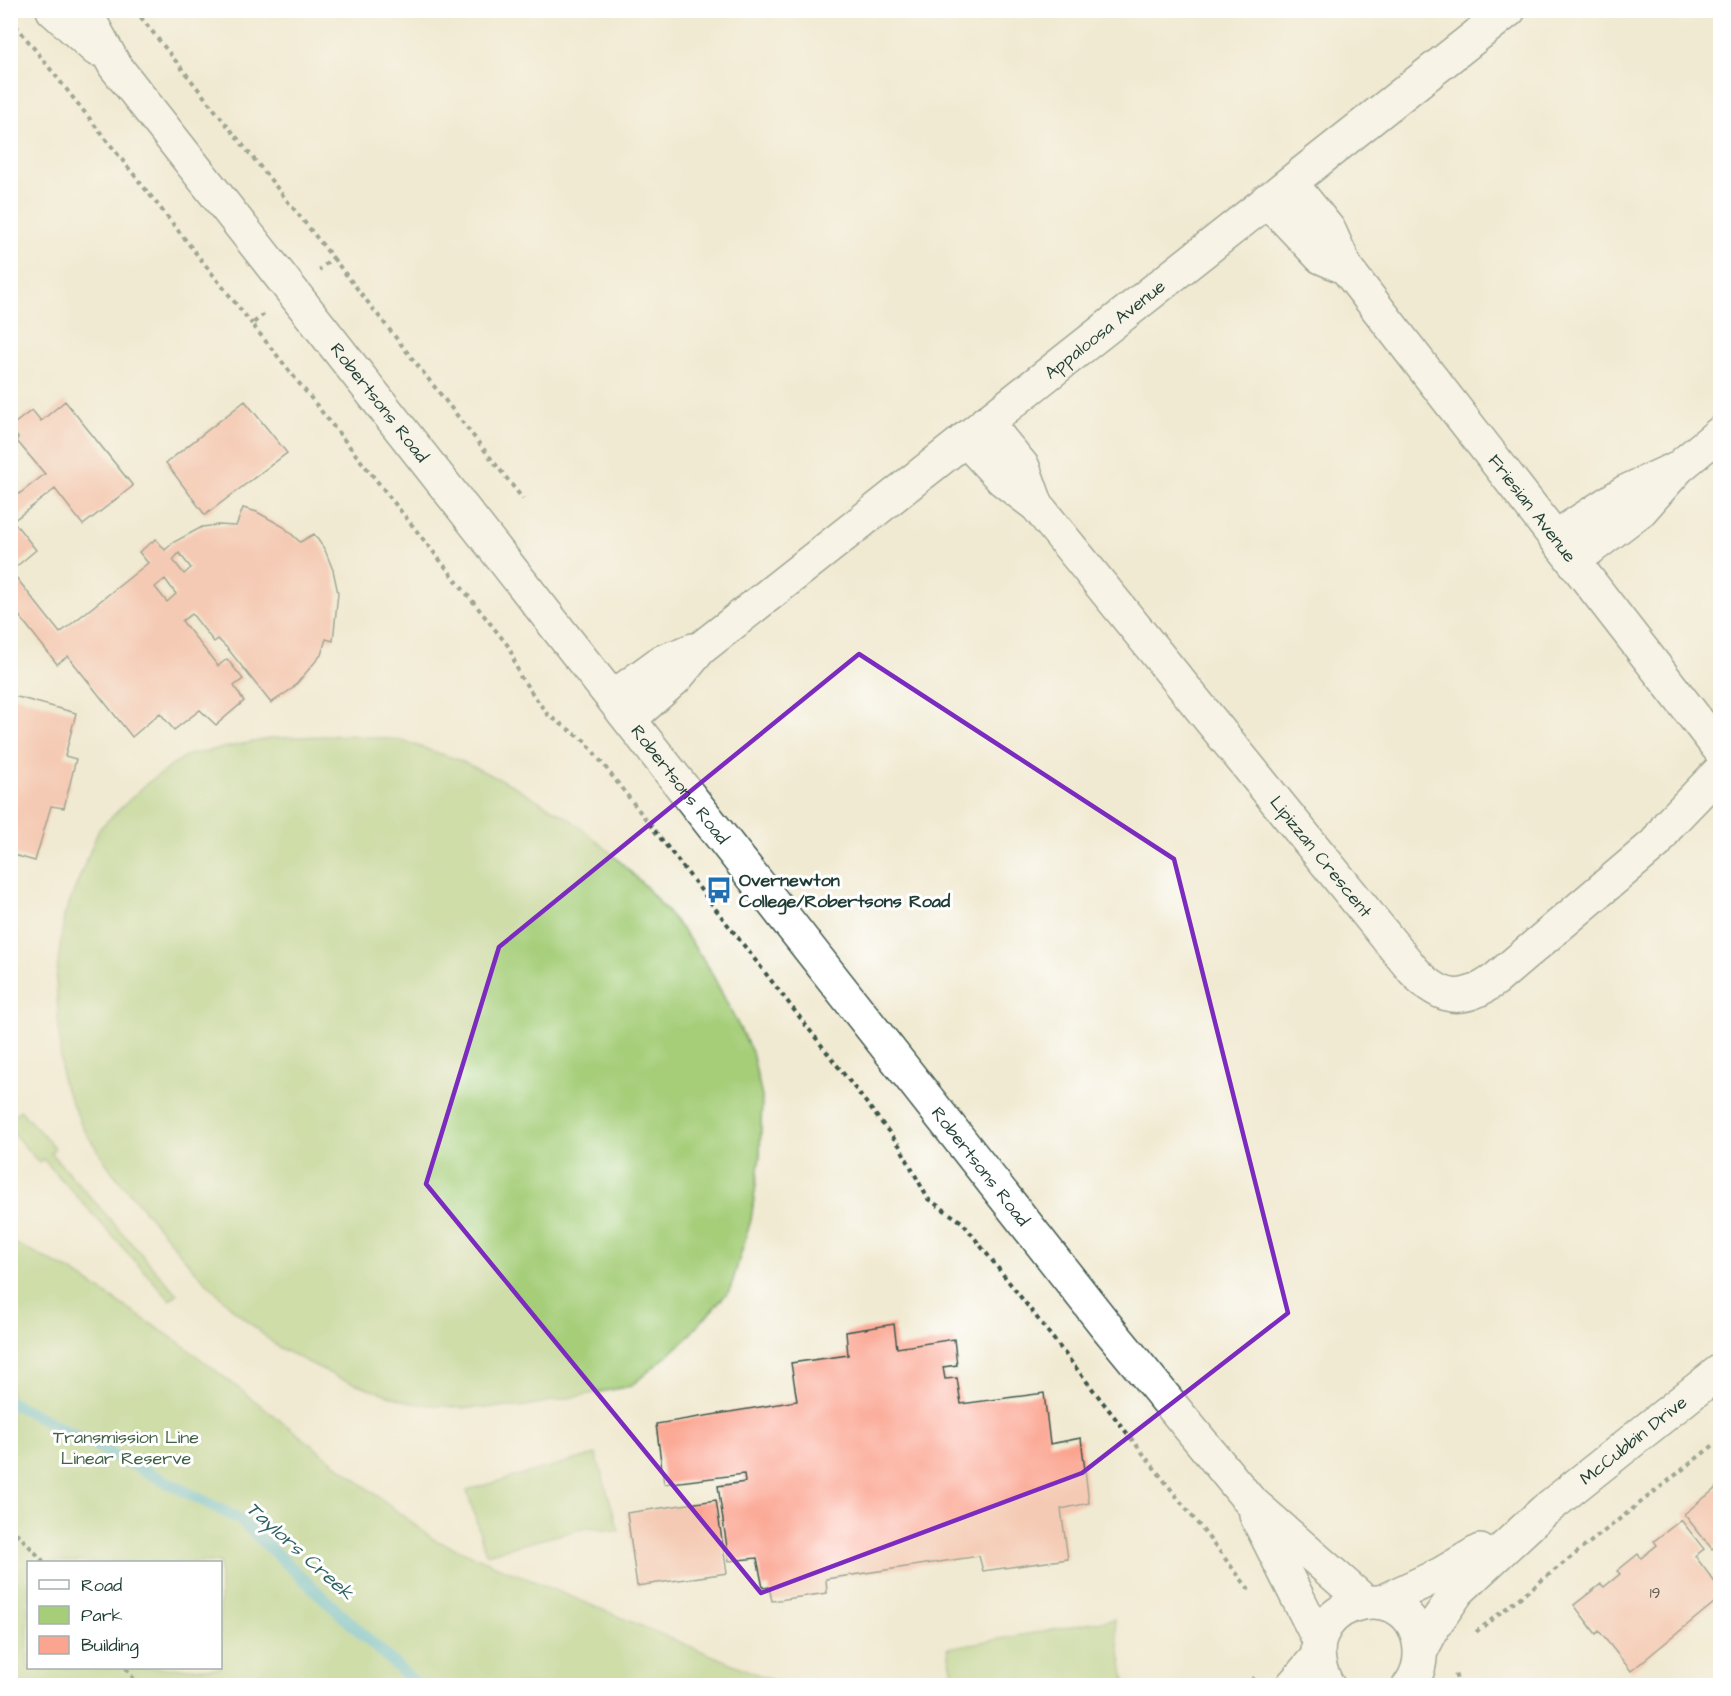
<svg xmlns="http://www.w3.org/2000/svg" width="1731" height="1696" font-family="'Architects Daughter',sans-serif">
<rect width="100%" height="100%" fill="#fff"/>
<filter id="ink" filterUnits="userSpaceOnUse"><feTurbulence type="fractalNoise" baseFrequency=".0167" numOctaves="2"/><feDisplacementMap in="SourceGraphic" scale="12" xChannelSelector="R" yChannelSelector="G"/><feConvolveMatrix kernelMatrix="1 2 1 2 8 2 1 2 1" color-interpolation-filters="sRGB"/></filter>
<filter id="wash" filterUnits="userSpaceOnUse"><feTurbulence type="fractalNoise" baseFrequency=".008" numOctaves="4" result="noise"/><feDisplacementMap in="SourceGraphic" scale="24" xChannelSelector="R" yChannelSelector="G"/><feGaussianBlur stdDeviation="1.35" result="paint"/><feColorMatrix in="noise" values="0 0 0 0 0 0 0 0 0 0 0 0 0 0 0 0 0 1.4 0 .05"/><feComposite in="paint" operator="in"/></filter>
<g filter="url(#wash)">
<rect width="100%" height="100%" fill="#f1ead2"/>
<path fill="#a6ce79" stroke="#628656" stroke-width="1.5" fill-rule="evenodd" d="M348,735L400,740L459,760L512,785L570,819L610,852L646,887L681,928L709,968L752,1052L762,1097L760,1156L751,1220L730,1290L682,1343L631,1386L521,1407L464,1408L411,1403L339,1378L278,1347L234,1310L195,1271L113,1173L84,1130L62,1081L56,980L64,916L99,829L146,784L187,755L273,738Z
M20,1110L55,1148L51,1153L177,1294L170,1300L43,1159L39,1163L11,1131V1118Z
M10,1241L71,1271L183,1345L433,1539L783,1685H11ZM220,1562V1668H28V1562Z
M596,1454L619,1531L589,1527L486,1554L467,1490Z
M1114,1619L1126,1685H956L947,1648Z"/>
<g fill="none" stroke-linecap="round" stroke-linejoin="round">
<path stroke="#50b9ce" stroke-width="12" d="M10,1402L239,1519L418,1686"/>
</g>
<g id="blocks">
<path fill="#fba591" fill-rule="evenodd" d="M65,401L133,486L83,525L55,489L13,521L36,550L11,571L60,633L148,563L139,552L156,539L165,550L174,542L202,527L218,525L236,526L243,508L257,512L284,527L300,542L314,534L325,550L333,570L338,593L333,641L326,639L321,655L293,688L271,703L228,649L218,639L214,642L192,614L182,621L218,666L227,659L243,679L234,686L244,701L216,725L200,710L174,730L160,713L132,737L68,656L57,664L10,604V501L45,474L16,440L18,438L10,427L32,410L41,421ZM179,553L191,568L184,574L173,560ZM165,579L176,594L167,602L155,587Z
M245,401L287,453L205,515L166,463Z
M10,695L76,713L65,756L76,759L64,808L51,806L35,861L10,854Z
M894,1324L897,1348L954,1339L957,1365L943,1367L945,1379L957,1378L961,1404L1044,1393L1050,1444L1081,1438L1089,1503L1061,1509L1068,1559L983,1571L979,1556L826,1579L827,1593L772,1601L769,1587L763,1588L757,1558L729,1561L718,1486L745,1482L744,1474L664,1484L656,1424L797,1401L791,1363L848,1355L846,1332Z
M1720,1485V1542L1712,1549L1684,1514Z
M716,1500L727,1573L637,1586L627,1513Z
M1681,1520L1704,1549L1695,1556L1720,1589V1598L1631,1671L1599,1631L1596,1634L1574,1605L1601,1584L1604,1587L1620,1574L1617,1571L1638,1554L1641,1558L1657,1545L1654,1541Z"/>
</g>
</g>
<g filter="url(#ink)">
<use href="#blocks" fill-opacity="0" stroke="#3e574c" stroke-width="1.5"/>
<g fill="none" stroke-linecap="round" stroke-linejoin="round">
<g stroke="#3e574c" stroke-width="36">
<g id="minor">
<path d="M53,10L96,49"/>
<path id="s1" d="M84,10L115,66L1107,1327L1249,1500L1364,1601"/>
<path id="s2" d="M1291,183L1329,230L1346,268L1720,750"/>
<path d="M1267,200L1321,257L1346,268"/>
<path d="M986,422L1023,467L1037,506"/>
<path id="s3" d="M965,439L1003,480L1037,506L1413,970C1441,1000 1462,1004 1496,979L1656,843L1669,824L1720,771"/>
<path d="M1557,536L1625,492L1668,472"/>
<path d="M1575,560L1641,510L1678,468L1720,433"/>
<path d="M613,697L661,662L693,650"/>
<path id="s4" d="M630,719L676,678L700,649L1509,10"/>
<path d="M1256,1515L1319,1640"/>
<path d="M1381,1602L1441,1574L1480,1551"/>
<path id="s5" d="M1421,1651L1435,1624L1458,1591L1544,1511L1720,1371"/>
<path d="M1292,1686L1318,1656"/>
<path d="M1328,1686C1283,1605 1406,1568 1419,1642C1422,1658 1419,1673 1409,1686"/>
</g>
</g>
<path stroke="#3e574c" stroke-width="4" stroke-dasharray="4.5 4.5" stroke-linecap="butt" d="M135,10L333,258L319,270
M10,18L252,324
M333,258L523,499
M264,314L252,324L509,647L520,676L547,714L585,741L899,1145L928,1199L962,1222L1252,1593
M10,1526L44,1562
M1476,1632L1720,1440
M126,1668L139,1686
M1244,1686L1258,1675
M1455,1686L1458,1684L1455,1673"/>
<use href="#minor" stroke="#fff" stroke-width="33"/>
</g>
</g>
<path d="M0 0H1731V1696H0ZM859,654L1174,859L1288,1313L1082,1473L761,1593L426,1184L499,947Z" fill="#f1ead2" fill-opacity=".55" fill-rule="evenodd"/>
<path fill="none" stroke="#7b2cbf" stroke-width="4.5" stroke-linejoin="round" d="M859,654L1174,859L1288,1313L1082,1473L761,1593L426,1184L499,947Z"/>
<defs>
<g id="bus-bare" transform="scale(2.07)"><path d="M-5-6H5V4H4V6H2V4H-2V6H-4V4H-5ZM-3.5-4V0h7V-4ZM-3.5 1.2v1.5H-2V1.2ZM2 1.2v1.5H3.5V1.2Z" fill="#1f6fb2" stroke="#fff" stroke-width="2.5" paint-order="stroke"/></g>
</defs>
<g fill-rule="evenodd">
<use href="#bus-bare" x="719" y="890"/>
</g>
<g text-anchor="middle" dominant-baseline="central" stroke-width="6" stroke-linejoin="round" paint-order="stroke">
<g font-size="15" fill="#56574b">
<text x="1655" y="1593">19</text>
</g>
<g font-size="18" fill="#1f3d34" stroke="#fff">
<text stroke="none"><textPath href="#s4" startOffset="615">Appaloosa Avenue</textPath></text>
<text stroke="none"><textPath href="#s1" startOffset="492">Robertsons Road</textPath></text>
<text stroke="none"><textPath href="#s2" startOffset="406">Friesian Avenue</textPath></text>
<text stroke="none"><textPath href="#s1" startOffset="978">Robertsons Road</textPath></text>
<text stroke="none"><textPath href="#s3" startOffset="550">Lipizzan Crescent</textPath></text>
<text stroke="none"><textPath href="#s1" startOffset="1464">Robertsons Road</textPath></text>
<text stroke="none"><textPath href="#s5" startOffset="302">McCubbin Drive</textPath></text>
</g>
<g font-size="18" font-weight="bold" fill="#1f3d34" stroke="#fff" text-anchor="start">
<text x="739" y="880">Overnewton<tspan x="739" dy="21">College/Robertsons Road</tspan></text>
</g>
<g font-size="18" fill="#416145" stroke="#fff">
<text x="126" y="1437">Transmission Line<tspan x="126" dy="21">Linear Reserve</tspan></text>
</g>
<g font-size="20" font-style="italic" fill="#2e6262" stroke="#fff">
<text transform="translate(300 1551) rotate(42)">Taylors Creek</text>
</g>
</g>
<rect width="1731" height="1696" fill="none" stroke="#fff" stroke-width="36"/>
<rect x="27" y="1561" width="195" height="108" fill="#ffffff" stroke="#a5b1ae" stroke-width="1.5"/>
<rect x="39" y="1580" width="30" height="9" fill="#ffffff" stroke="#a5b1ae" stroke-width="1.5"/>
<text x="81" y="1591" font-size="18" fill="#1f3d34">Road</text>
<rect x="39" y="1606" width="30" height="18" fill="#a6ce79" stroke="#a5b1ae" stroke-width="1.5"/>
<text x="81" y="1621" font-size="18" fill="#1f3d34">Park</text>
<rect x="39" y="1636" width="30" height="18" fill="#fba591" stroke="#a5b1ae" stroke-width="1.5"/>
<text x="81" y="1651" font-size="18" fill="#1f3d34">Building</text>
</svg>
